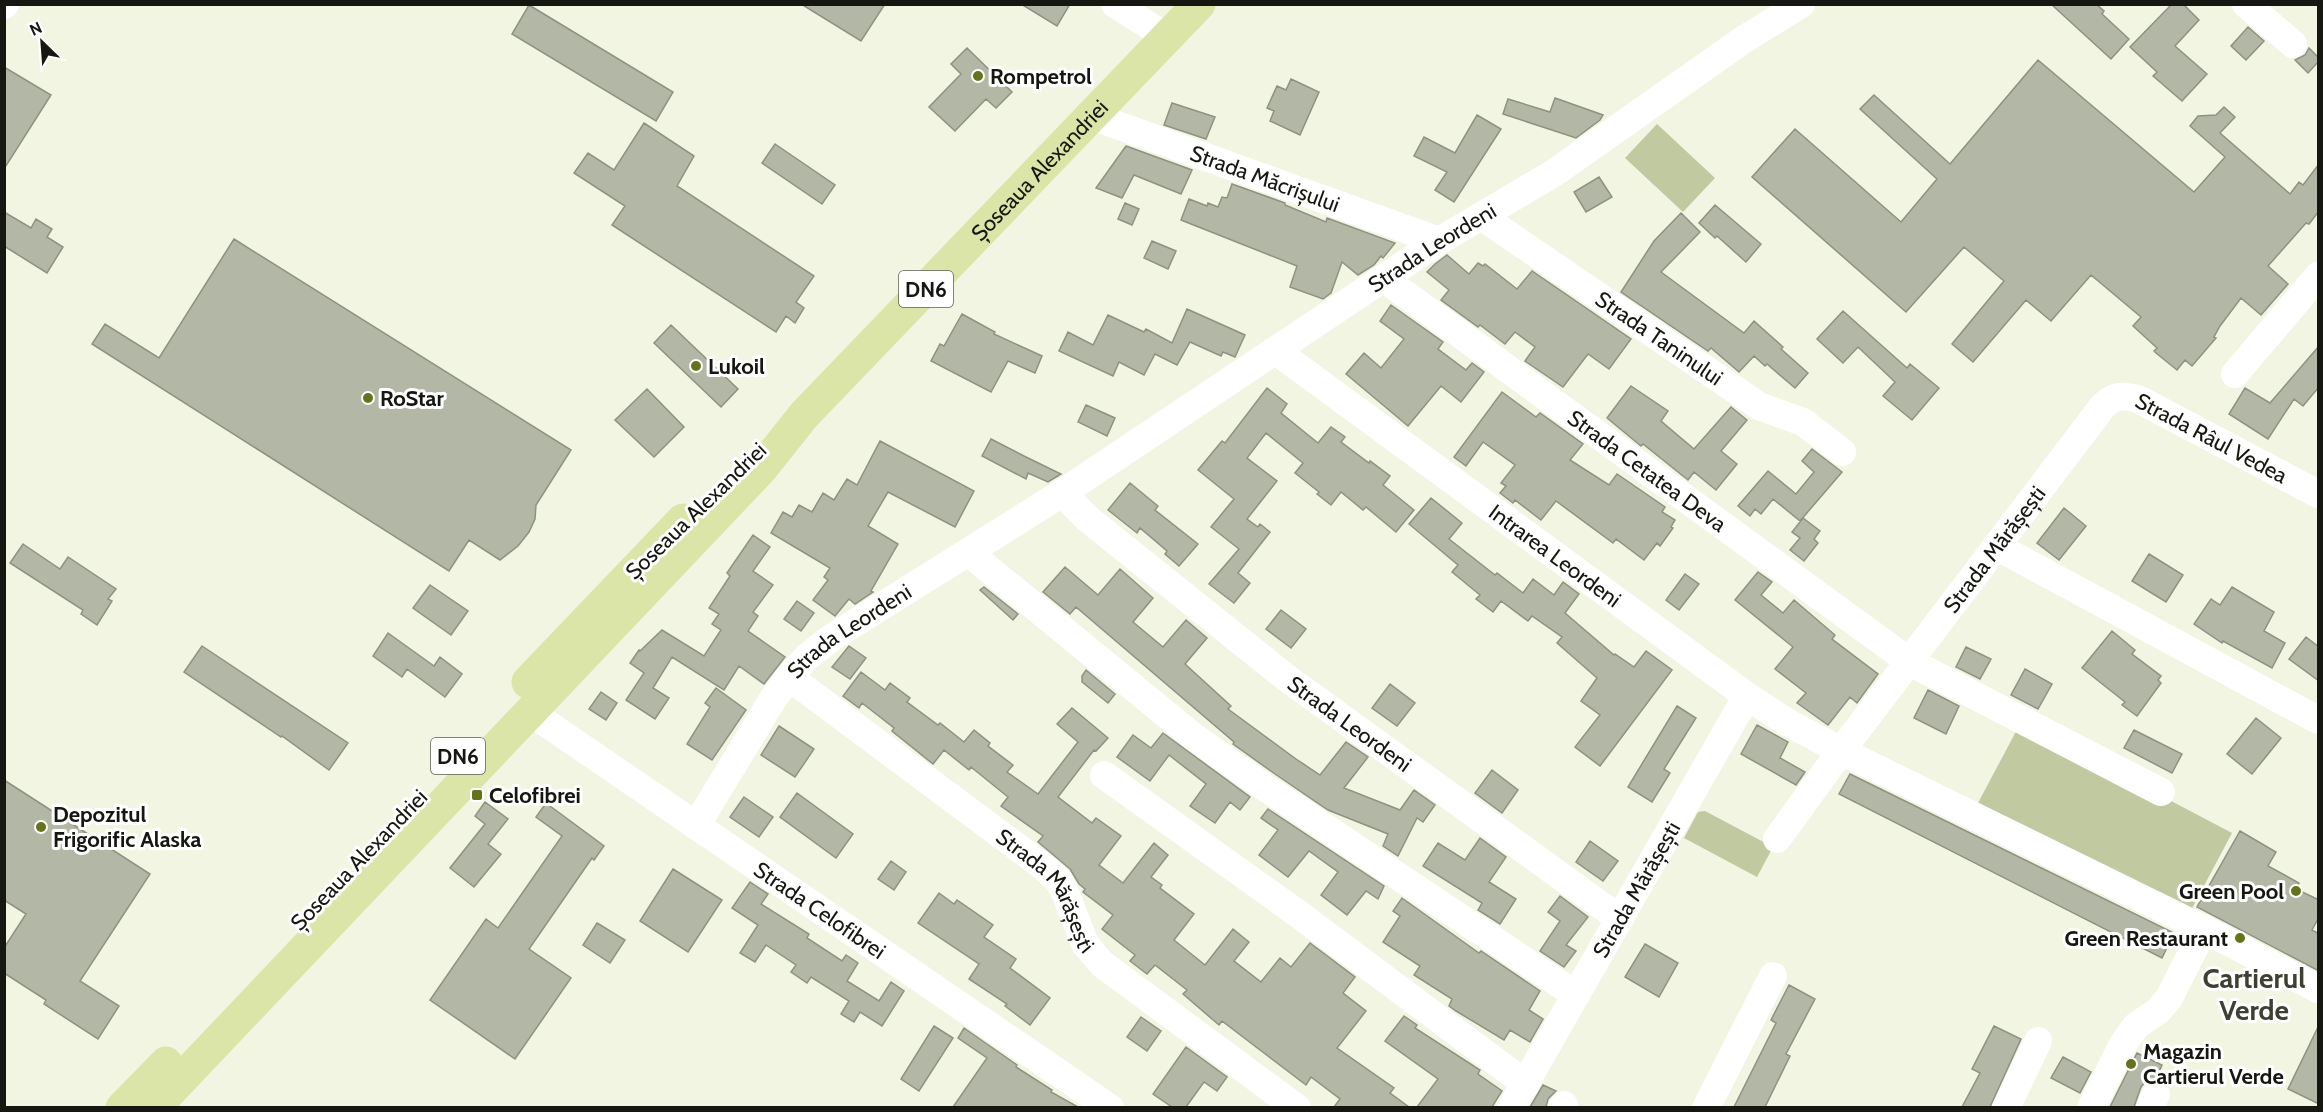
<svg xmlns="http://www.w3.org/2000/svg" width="2323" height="1112" font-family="Cabin,sans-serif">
<rect width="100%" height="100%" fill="#f1f5e2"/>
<path fill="#c0c99f" d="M1657,124L1715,178L1683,212L1625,158Z
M2021,722L2232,833L2189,914L1978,803Z
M1705,811L1773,847L1757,877L1684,838L1698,812Z"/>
<path fill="#b3b7a5" stroke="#8e9281" stroke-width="1.5" d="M801,4H885L861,41Z
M1021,4H1070L1057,26Z
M2051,4H2096L2104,11L2102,14L2129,39L2111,59Z
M2172,4H2183L2199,20L2175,46L2207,74L2182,101L2153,76L2157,72L2130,47Z
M529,5L673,92L656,121L512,34Z
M2248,27L2264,41L2246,60L2231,46Z
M967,48L1012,92L996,108L986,99L955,131L929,107L961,74L951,64Z
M2309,48L2319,58V61L2308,73L2295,60L2305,55Z
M2038,60L2194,192L2225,157L2190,126L2198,116L2216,115L2224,107L2235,117L2220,133L2290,194L2299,182L2303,185L2319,164V211L2309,224L2306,223L2268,266L2288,284L2261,315L2241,298L2220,326L2214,337L2216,338L2192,366L2185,360L2177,370L2156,353L2154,351L2157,348L2133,326L2141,317L2091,275L2051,321L2026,300L1973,362L1952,344L2004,281L1964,247L1906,312L1752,177L1795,129L1901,222L1937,179L1860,109L1874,95L1950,164Z
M4,67L51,95L4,169Z
M1291,79L1319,92L1300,135L1270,121L1274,111L1267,108L1277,86L1286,90Z
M1555,98L1603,115L1600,120L1576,138L1503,114L1508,99L1550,112Z
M1172,103L1215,117L1206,139L1164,125Z
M1477,115L1501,129L1454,202L1435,190L1447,172L1414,156L1424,137L1455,153Z
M644,123L694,156L677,186L814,276L796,302L804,308L795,323L786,316L776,332L612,225L625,206L574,173L588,153L614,170Z
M775,144L835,185L822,204L762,163Z
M1126,146L1192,170L1181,194L1134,175L1122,198L1096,188Z
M1599,177L1612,197L1586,212L1574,192Z
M1232,184L1285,203V205L1326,222L1327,218L1395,243L1383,258L1381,256L1374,265L1358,275L1342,262L1331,293L1323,299L1290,287L1297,266L1181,220L1189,199L1207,206L1208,203L1218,207L1222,197L1227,198Z
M1125,203L1139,209L1132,225L1118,219Z
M1715,205L1761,244L1746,262L1717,236L1715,238L1699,223Z
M4,212L31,228L36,219L52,229L47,237L63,247L47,273L4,246Z
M1681,213L1700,232L1661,272L1744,333L1754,321L1783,347L1781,349L1808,373L1795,388L1767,364L1765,366L1754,356L1739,372L1711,348L1708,351L1621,292L1654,241Z
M234,239L571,450L536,505L535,519L529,532L518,546L500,560L469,540L449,571L92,344L105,324L159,358Z
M1152,241L1176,251L1168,269L1144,258Z
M1447,255L1469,274L1478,263L1483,266L1485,264L1517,289L1532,271L1631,339L1609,369L1588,354L1563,387L1525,361L1535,347L1515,332L1505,344L1480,325L1478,327L1441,300L1449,290L1427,272L1435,264Z
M1391,305L1443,342L1438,349L1466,370L1472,363L1484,372L1461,402L1441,386L1408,426L1346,374L1364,353L1381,368L1404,339L1380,321Z
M1187,309L1245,335L1235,357L1223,352L1221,356L1190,342L1177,365L1155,354L1144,375L1119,362L1113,376L1059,351L1068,332L1093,345L1108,315L1144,332L1146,329L1172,343Z
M1843,311L1907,368L1910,364L1939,388L1912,420L1883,396L1895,382L1858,347L1843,363L1817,339Z
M962,314L995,332L994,334L1042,356L1035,373L1008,361L991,392L931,361L940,344L944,346Z
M671,325L738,389L721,407L654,343Z
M2319,346V387L2303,406L2294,399L2268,439L2229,414L2245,388L2270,403Z
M1631,386L1668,411L1661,421L1694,449L1731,407L1747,420L1721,451L1737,464L1716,490L1694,472L1688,480L1643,444L1641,446L1607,418Z
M1267,388L1287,404L1281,413L1318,443L1331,427L1345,437L1341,442L1369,463L1370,461L1390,476L1383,485L1414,510L1396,532L1366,507L1363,510L1341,492L1331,505L1317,494L1319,492L1295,473L1303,463L1266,433L1247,458L1277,481L1247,519L1258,527L1260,524L1270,532L1238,573L1250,583L1234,603L1209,584L1239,549L1211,527L1234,499L1198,470L1222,441L1225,443Z
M647,389L684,427L654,457L615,420Z
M1502,392L1536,417L1540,413L1583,444L1570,460L1609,485L1617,474L1665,507L1662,512L1675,520L1671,527L1673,528L1660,546L1657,543L1644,560L1616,539L1613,543L1556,501L1541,520L1515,500L1513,503L1500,493L1506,486L1501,483L1515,465L1483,442L1466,466L1454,457Z
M1086,405L1115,418L1107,436L1078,422Z
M991,439L1024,456L1061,474L1048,482L1028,473L1026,479L982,456Z
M880,441L974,491L955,527L888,492L868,526L898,544L871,591L873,592L855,604L849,599L835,616L813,600L828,580L824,577L830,568L771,533L783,512L792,517L799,505L812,512L823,493L834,500L847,479L857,485Z
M1812,449L1842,472L1800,521L1773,499L1761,514L1755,509L1750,516L1738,506L1768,471L1796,494L1814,472L1802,461Z
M1130,483L1158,506L1155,510L1198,544L1179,566L1165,554L1167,551L1140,528L1137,533L1108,510Z
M1431,498L1462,523L1449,539L1495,575L1497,573L1523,593L1533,579L1554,595L1563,582L1579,594L1565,613L1614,655L1615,654L1634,667L1646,651L1672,670L1600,766L1575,747L1600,715L1581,701L1597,678L1557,643L1562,637L1532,616L1528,621L1501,601L1493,612L1476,599L1480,595L1452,572L1458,565L1409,524Z
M2064,508L2086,526L2059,560L2037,543Z
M1803,518L1820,531L1814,539L1818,543L1804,561L1790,550L1800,538L1792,532Z
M753,535L770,547L753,571L773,585L753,612L758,616L748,631L785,657L764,684L739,666L724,690L672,657L653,688L669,698L655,719L626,700L644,673L630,663L639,650L640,651L662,630L704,656L721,630L712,624L719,614L709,608L730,576L727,573Z
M23,544L60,569L68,557L116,589L108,599L112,601L97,625L81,614L83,610L10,563Z
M2149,554L2183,575L2166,602L2132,581Z
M1065,567L1098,595L1120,569L1153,598L1133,622L1163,647L1186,620L1207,638L1185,664L1231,706L1228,709L1296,759L1320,775L1346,742L1368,757L1344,788L1400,810L1414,790L1435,805L1423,822L1417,818L1398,856L1383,846L1388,834L1328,810L1275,774L1233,744L1234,742L1076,607L1070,614L1043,592Z
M1758,572L1772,582L1761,595L1783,613L1794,600L1835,635L1832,639L1878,674L1857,703L1850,697L1828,725L1797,703L1806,693L1775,669L1793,647L1735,600Z
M1685,574L1699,584L1679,610L1666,600Z
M430,585L468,611L451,635L413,608Z
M984,587L1018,614L1013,620L980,590Z
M2232,587L2274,612L2264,631L2285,643L2272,668L2223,641L2222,643L2194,624L2211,599L2220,605Z
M797,601L814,613L801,631L784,619Z
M1281,610L1306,629L1291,648L1266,629Z
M2112,631L2135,650L2132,654L2161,676L2158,680L2161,683L2137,716L2122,705L2125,702L2082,668Z
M388,633L434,666L440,657L462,674L445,697L407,669L402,677L373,656Z
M2306,637L2319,647V681L2289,659Z
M202,646L348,743L329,770L282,736L281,737L184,672Z
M849,646L866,658L850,679L832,667Z
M1966,647L1991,659L1980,679L1956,667Z
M2025,669L2052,684L2038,709L2011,695Z
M1086,670L1115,694L1108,703L1082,682V676Z
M861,672L885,690L890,683L910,698L907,702L938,725L940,723L964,742L974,730L990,743L988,746L1013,765L1007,772L1038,794L1078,742L1057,724L1072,708L1108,738L1096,751L1094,750L1058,797L1092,823L1096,818L1121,836L1099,865L1123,883L1154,843L1168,855L1151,877L1162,885L1160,888L1194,914L1174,940L1205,965L1233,929L1249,942L1234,961L1261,982L1280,958L1291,967L1310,943L1355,977L1343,993L1366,1011L1337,1048L1394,1088L1390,1093L1409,1107H1334L1340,1099L1311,1077L1306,1085L1222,1021L1219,1025L1183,994L1187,990L1155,965L1147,974L1130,961L1135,955L1102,929L1113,915L1083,892L1085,889L1079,884L1070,869L1038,842L1043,836L1001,806L1008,797L971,767L969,770L944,750L933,764L892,731L894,728L862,703L859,708L843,696Z
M1390,684L1415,703L1397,726L1372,708Z
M716,688L746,710L712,760L687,744L710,707L705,703Z
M1928,690L1959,706L1946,734L1914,718Z
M601,692L617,703L606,720L589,709Z
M1677,706L1696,718L1664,769L1670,773L1652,802L1628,787Z
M2256,718L2281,738L2252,774L2227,754Z
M1757,725L1788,742L1780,758L1805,772L1796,785L1741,754Z
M779,726L814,749L795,777L761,755Z
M2134,730L2182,754L2172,773L2124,748Z
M1163,733L1250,797L1240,810L1230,802L1215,823L1190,806L1206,784L1169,755L1150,781L1117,757L1133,735L1151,748Z
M1492,770L1518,790L1502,813L1475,793Z
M1850,774L2174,933L2162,958L1839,794Z
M4,780L150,874L80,981L119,1006L98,1039L44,1004L46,1000L4,973V948L26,914L4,900Z
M797,793L853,834L836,858L780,817Z
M744,797L773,817L759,837L730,817Z
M485,802L508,819L488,844L501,854L474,887L450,868L485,824L475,816Z
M546,803L604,846L594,860L592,858L529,949L571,978L515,1059L430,1000L486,919L498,928L562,836L536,817Z
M1268,809L1384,886L1378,899L1366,891L1347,915L1321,895L1338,872L1309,851L1288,877L1259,855L1278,830L1261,818Z
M2240,831L2276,852L2268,866L2299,883L2296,889L2319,900V917L2312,930L2319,934V971L2197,907Z
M1480,838L1506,857L1489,882L1516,899L1500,924L1478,910L1482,903L1423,866L1438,843L1465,860Z
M1590,841L1618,861L1603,881L1576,862Z
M891,861L906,872L894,890L878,879Z
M673,869L722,900L688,952L640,921Z
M750,882L768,894L761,904L809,934L807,938L842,961L846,955L858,963L847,981L879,1001L891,982L904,991L882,1026L860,1012L854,1022L841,1014L849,1001L811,977L807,983L791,972L796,965L766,945L755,962L740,953L758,925L732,908Z
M939,893L954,904L957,900L993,925L984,937L1016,959L1010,968L1050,998L1030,1025L1005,1006L1007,1004L969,979L979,964L918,923Z
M1560,896L1588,917L1566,945L1576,951L1564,967L1540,951L1560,921L1548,912Z
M1402,898L1479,953L1481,951L1540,991L1529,1010L1543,1019L1530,1042L1510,1030L1504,1040L1456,1011L1449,1006L1452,999L1414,975L1420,966L1383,942L1400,916L1393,911Z
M597,923L625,940L610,963L583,945Z
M1645,944L1678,963L1659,997L1625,977Z
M1789,985L1815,999L1786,1054L1790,1056L1765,1107H1734L1776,1023L1771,1020Z
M1404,1016L1417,1025L1415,1028L1480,1070L1478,1074L1502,1091L1492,1107H1417L1438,1079L1385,1041Z
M1141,1017L1161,1031L1147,1051L1127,1037Z
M2319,1025V1104L2288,1089Z
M934,1026L953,1038L919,1091L901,1079Z
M1994,1026L2021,1039L1990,1107H1962L1980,1073L1972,1069Z
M964,1028L1017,1065L1016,1067L1052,1090L1051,1092L1078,1107H953L987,1058L958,1038Z
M1186,1047L1227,1077L1217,1091L1204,1082L1186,1107H1172L1153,1094Z
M2137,1053L2162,1065L2156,1078L2147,1080L2141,1087L2134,1107H2110Z
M2063,1057L2091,1072L2080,1093L2051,1078Z
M1543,1085L1556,1091L1548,1099L1546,1107H1530Z"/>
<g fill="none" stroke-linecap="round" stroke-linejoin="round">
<g stroke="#fff" stroke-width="28">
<path d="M1115,4L1167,37"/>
<path d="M2246,4L2293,44"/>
<path d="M4,5L5,4"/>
<path id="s1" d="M1092,116L1439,241"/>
<path id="s2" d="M1481,216L1759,406L1803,422L1842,452"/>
<path id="s3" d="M1383,278L1910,662L2161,792"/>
<path id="s4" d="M1276,351L1747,696L1785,721L1841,751L2204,929L2318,989"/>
<path d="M2235,374L2318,276"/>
<path id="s5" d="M1062,493L1088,519L1288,679L1620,919"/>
<path d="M1996,546L2318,720"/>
<path d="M969,553L1194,737L1266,788L1576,995"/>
<path id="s6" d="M789,677L1044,867L1059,881L1067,897L1085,944L1102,964L1297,1108"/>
<path id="s7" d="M530,712L1110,1108"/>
<path d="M1104,775L1297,913L1526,1084"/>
<path id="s8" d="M696,826L773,699L789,677L807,657L831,638L1062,493L1439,241L1554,173L1743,40L1801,4"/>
<path id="s9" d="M1777,839L1841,751L2103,406C2115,395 2122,395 2138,399L2318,494"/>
<path id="s10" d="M1511,1108L1747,696"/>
<path d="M1562,1108L1564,1105"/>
<path d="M1706,1108L1773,976"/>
<path d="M2006,1108L2038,1041"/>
<path d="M2091,1108L2123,1044L2136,1026L2158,1011L2169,998L2204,929"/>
<path d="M2150,1108L2156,1094"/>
</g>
<g stroke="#dbe5a8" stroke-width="33">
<path d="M528,682L683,520"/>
<path d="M122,1108L166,1063"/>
<path id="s11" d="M154,1108L761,469L804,415L1199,4"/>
</g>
</g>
<g fill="#67721d" stroke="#fff" stroke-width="2">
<circle cx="978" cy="76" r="6"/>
<circle cx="696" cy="366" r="6"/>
<circle cx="368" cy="398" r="6"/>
<rect x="471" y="789" width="12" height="12" rx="3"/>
<circle cx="41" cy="827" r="6"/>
<circle cx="2296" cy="891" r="6"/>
<circle cx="2240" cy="938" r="6"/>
<circle cx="2131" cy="1064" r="6"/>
</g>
<g text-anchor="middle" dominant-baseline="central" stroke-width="6" stroke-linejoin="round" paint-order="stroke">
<g fill="#fff" stroke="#5c5d58" stroke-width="1.5">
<rect x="899" y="271" width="54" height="36" rx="4.5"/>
<rect x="431" y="738" width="54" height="36" rx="4.5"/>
</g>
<g font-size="21" font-weight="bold" fill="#161711">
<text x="926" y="289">DN6</text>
<text x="458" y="756">DN6</text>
</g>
<g font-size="22" font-weight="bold" fill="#161711" stroke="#fff" text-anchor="start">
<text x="990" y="76">Rompetrol</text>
<text x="708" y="366">Lukoil</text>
<text x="380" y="398">RoStar</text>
<text x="489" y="795">Celofibrei</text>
<text x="53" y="814">Depozitul<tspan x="53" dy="25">Frigorific Alaska</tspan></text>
<text x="2284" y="891" text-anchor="end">Green Pool</text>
<text x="2228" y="938" text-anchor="end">Green Restaurant</text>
<text x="2143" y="1051">Magazin<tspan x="2143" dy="25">Cartierul Verde</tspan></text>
</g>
<g font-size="22" fill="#161711" stroke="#fff">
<text stroke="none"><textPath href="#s11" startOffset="1290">Șoseaua Alexandriei</textPath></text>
<text stroke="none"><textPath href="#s1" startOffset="184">Strada Măcrișului</textPath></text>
<text stroke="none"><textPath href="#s8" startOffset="950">Strada Leordeni</textPath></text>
<text stroke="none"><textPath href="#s2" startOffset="216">Strada Taninului</textPath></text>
<text stroke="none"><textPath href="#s9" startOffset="663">Strada Râul Vedea</textPath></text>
<text stroke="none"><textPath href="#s3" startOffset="327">Strada Cetatea Deva</textPath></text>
<text transform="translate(696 511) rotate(-44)">Șoseaua Alexandriei</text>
<text stroke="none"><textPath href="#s9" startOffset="362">Strada Mărășești</textPath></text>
<text stroke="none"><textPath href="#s4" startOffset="346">Intrarea Leordeni</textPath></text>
<text stroke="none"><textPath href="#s8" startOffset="252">Strada Leordeni</textPath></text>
<text stroke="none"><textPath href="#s5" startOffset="369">Strada Leordeni</textPath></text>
<text transform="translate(359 860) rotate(-46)">Șoseaua Alexandriei</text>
<text stroke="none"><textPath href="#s10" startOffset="252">Strada Mărășești</textPath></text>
<text stroke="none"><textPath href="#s6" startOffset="338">Strada Mărășești</textPath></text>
<text stroke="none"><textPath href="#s7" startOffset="351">Strada Celofibrei</textPath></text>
</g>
<g font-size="28" font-weight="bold" fill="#3e4132" stroke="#fff">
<text x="2254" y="978">Cartierul<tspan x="2254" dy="32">Verde</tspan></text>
</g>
</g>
<rect width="2323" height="1112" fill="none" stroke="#161711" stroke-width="12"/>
<g transform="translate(42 42) rotate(335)" stroke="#ffffff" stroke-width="4.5" paint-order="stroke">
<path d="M0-4.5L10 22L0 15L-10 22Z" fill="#161711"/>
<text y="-9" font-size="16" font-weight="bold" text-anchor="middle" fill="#161711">N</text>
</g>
</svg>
